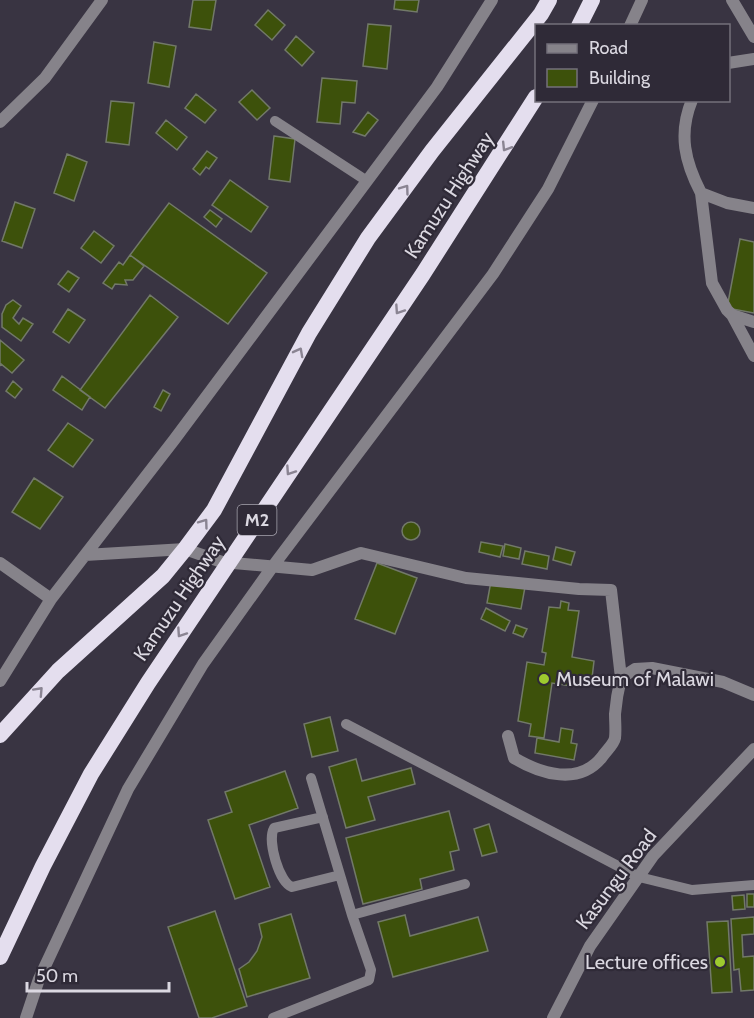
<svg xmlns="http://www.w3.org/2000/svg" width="754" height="1018" font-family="Cabin,sans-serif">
<rect width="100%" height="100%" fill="#393442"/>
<path fill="#3d510b" stroke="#727969" stroke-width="1.5" d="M193,0H216L211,30L189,27Z
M395,0H419L417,12L394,9Z
M268,10L285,25L272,40L255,25Z
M368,24L391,26L387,69L363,66Z
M296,36L314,52L302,66L285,50Z
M154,42L176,46L169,87L148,83Z
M322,78L357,81L355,103L342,102L340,124L317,122Z
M252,90L270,108L257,120L239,102Z
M196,94L216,110L205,123L185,108Z
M111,101L134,103L129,145L106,142Z
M368,112L378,120L365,136L353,132Z
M166,120L187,137L177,150L156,133Z
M274,136L295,139L290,182L269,179Z
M207,151L217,158L209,169L206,167L200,175L193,169Z
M67,154L87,162L74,201L54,193Z
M230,180L268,207L251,232L212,205Z
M15,202L35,209L22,248L2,241Z
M169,203L267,273L228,324L130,255Z
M210,210L222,219L216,227L204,217Z
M94,231L114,246L101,263L81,248Z
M740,239L754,242V313L727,308Z
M130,255L144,266L133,280H125L127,285L115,284L112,289L103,283L119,262L123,265Z
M68,271L79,278L69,292L58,284Z
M150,295L178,317L105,408L80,390Z
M13,300L21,306L13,318L19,324L23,318L33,324L21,341L2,327V314L6,305Z
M68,309L85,320L69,343L53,332Z
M0,340L24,360L12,373L1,364L0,366Z
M62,376L90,397L82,410L53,390Z
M13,381L22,389L15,398L6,391Z
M163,390L170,394L161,411L154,407Z
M68,423L93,440L73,467L48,450Z
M34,478L63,497L40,529L12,512Z
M402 531a9 9 0 1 1 18 0a9 9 0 1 1-18 0Z
M481,542L503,546L500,557L479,552Z
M505,544L521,548L519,559L503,556Z
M556,547L575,552L571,565L553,560Z
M525,551L549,556L547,569L522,564Z
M377,563L417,578L395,634L355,619Z
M491,581L525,587L521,609L487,603Z
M561,601L569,603L568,610L579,611L572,657L594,661L592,678L579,676L577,687L552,683L544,738L529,736L531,724L518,721L527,662L544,665L546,653L542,652L549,607L560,608Z
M486,608L510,621L505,631L481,619Z
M516,625L527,629L523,637L513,633Z
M330,717L338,751L312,757L304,724Z
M561,728L573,730L571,743L577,744L574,760L535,753L537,738L559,742Z
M356,759L362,781L411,768L415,784L368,797L375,820L346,828L329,767Z
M285,771L298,808L249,825L270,887L235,899L208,820L232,812L225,792Z
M449,811L459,850L450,852L454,870L420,879L422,889L363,904L346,838Z
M489,824L497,852L482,856L474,829Z
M747,894H754V907H747Z
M744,895L745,909L733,910L732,896Z
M215,911L247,1006L212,1018H199L168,927Z
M291,914L310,978L247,997L239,969L249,962L257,951L262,937L259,924Z
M405,915L410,936L478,917L488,951L393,977L378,922Z
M754,917V934L742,935L743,957L754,956V990L741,991L739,969L734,970L731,919Z
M728,921L732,992L712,993L707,922Z"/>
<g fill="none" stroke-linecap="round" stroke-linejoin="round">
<path stroke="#86838a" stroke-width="10" d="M275,121L367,181
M346,724L639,877L692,890L754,885
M323,817L274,828C267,841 279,882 292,887L340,875
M352,915L465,884
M273,1018L369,980L371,970L352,915L311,778"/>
<path stroke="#86838a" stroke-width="12" d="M732,0L754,37
M630,26L642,0
M728,63L754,59
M692,100C678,134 685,162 701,193L727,203L754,208
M0,122L45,78L102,0
M701,193L712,283L727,310L732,315L754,322
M732,315L754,356
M85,555L185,549L222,562L312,570L361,553L466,578L579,589L611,590L621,678
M0,563L51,599
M0,681L51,599L174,440L437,87L492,0
M508,736L514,758C541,774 579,786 602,757C606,751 614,744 615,738C616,730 615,722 615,714C616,702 618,690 621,678L635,669L652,668L723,682L754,695
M26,1018L39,979L128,789L203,664L273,566L493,274L548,189L593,100
M553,1018L590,946L653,856L754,749"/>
<path stroke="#e4deee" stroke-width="16" d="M579,26L592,0
M0,735L58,671L163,576L185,549L214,510L309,333L368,238L432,151L541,14L549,0
M0,957L43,866L91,774L148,683L423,274L536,97"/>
</g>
<defs><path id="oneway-chevron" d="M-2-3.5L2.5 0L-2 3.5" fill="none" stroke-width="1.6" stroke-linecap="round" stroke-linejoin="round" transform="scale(1.5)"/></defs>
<g stroke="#8a8492">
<use href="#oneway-chevron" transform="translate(506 147) rotate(122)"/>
<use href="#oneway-chevron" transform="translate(405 189) rotate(-54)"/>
<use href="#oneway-chevron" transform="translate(399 310) rotate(124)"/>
<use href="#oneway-chevron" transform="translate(299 352) rotate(-62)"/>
<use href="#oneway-chevron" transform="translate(290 471) rotate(124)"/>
<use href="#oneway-chevron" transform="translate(204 523) rotate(-54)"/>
<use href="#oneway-chevron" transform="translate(181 633) rotate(124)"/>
<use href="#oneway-chevron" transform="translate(39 691) rotate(-47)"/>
</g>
<g fill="#9eca2f" stroke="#2f2a37" stroke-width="2">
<circle cx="544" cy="679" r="6"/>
<circle cx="720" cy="962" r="6"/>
</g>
<g text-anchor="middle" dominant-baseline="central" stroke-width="4.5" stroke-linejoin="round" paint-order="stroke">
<rect fill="#2f2a37" stroke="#a7a4ae" stroke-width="1.5" x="237.5" y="505" width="39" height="30" rx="4.5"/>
<g font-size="18" font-weight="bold" fill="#dbd8e1">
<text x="257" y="520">M2</text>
</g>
<g font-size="20" fill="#dbd8e1" stroke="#2f2a37">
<text transform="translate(449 195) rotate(-57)">Kamuzu Highway</text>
<text transform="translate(179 598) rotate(-56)">Kamuzu Highway</text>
<text transform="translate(616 879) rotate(-53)">Kasungu Road</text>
</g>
<g font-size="20" fill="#dbd8e1" stroke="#2f2a37" text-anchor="start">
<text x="556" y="679">Museum of Malawi</text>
<text x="708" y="962" text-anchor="end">Lecture offices</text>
</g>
</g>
<rect x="535" y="24" width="195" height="78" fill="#2f2a37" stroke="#74707b" stroke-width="1.5"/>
<rect x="547" y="44" width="30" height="9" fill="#86838a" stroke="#74707b" stroke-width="1.5"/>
<text x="589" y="54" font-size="18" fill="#dbd8e1">Road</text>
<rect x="547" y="69" width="30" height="18" fill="#3d510b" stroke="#74707b" stroke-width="1.5"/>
<text x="589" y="84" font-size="18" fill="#dbd8e1">Building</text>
<path d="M27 982v9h142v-9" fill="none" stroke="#dbd8e1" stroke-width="3"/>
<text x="36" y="982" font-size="18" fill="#dbd8e1" stroke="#2f2a37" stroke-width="4.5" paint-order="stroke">50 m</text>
</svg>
